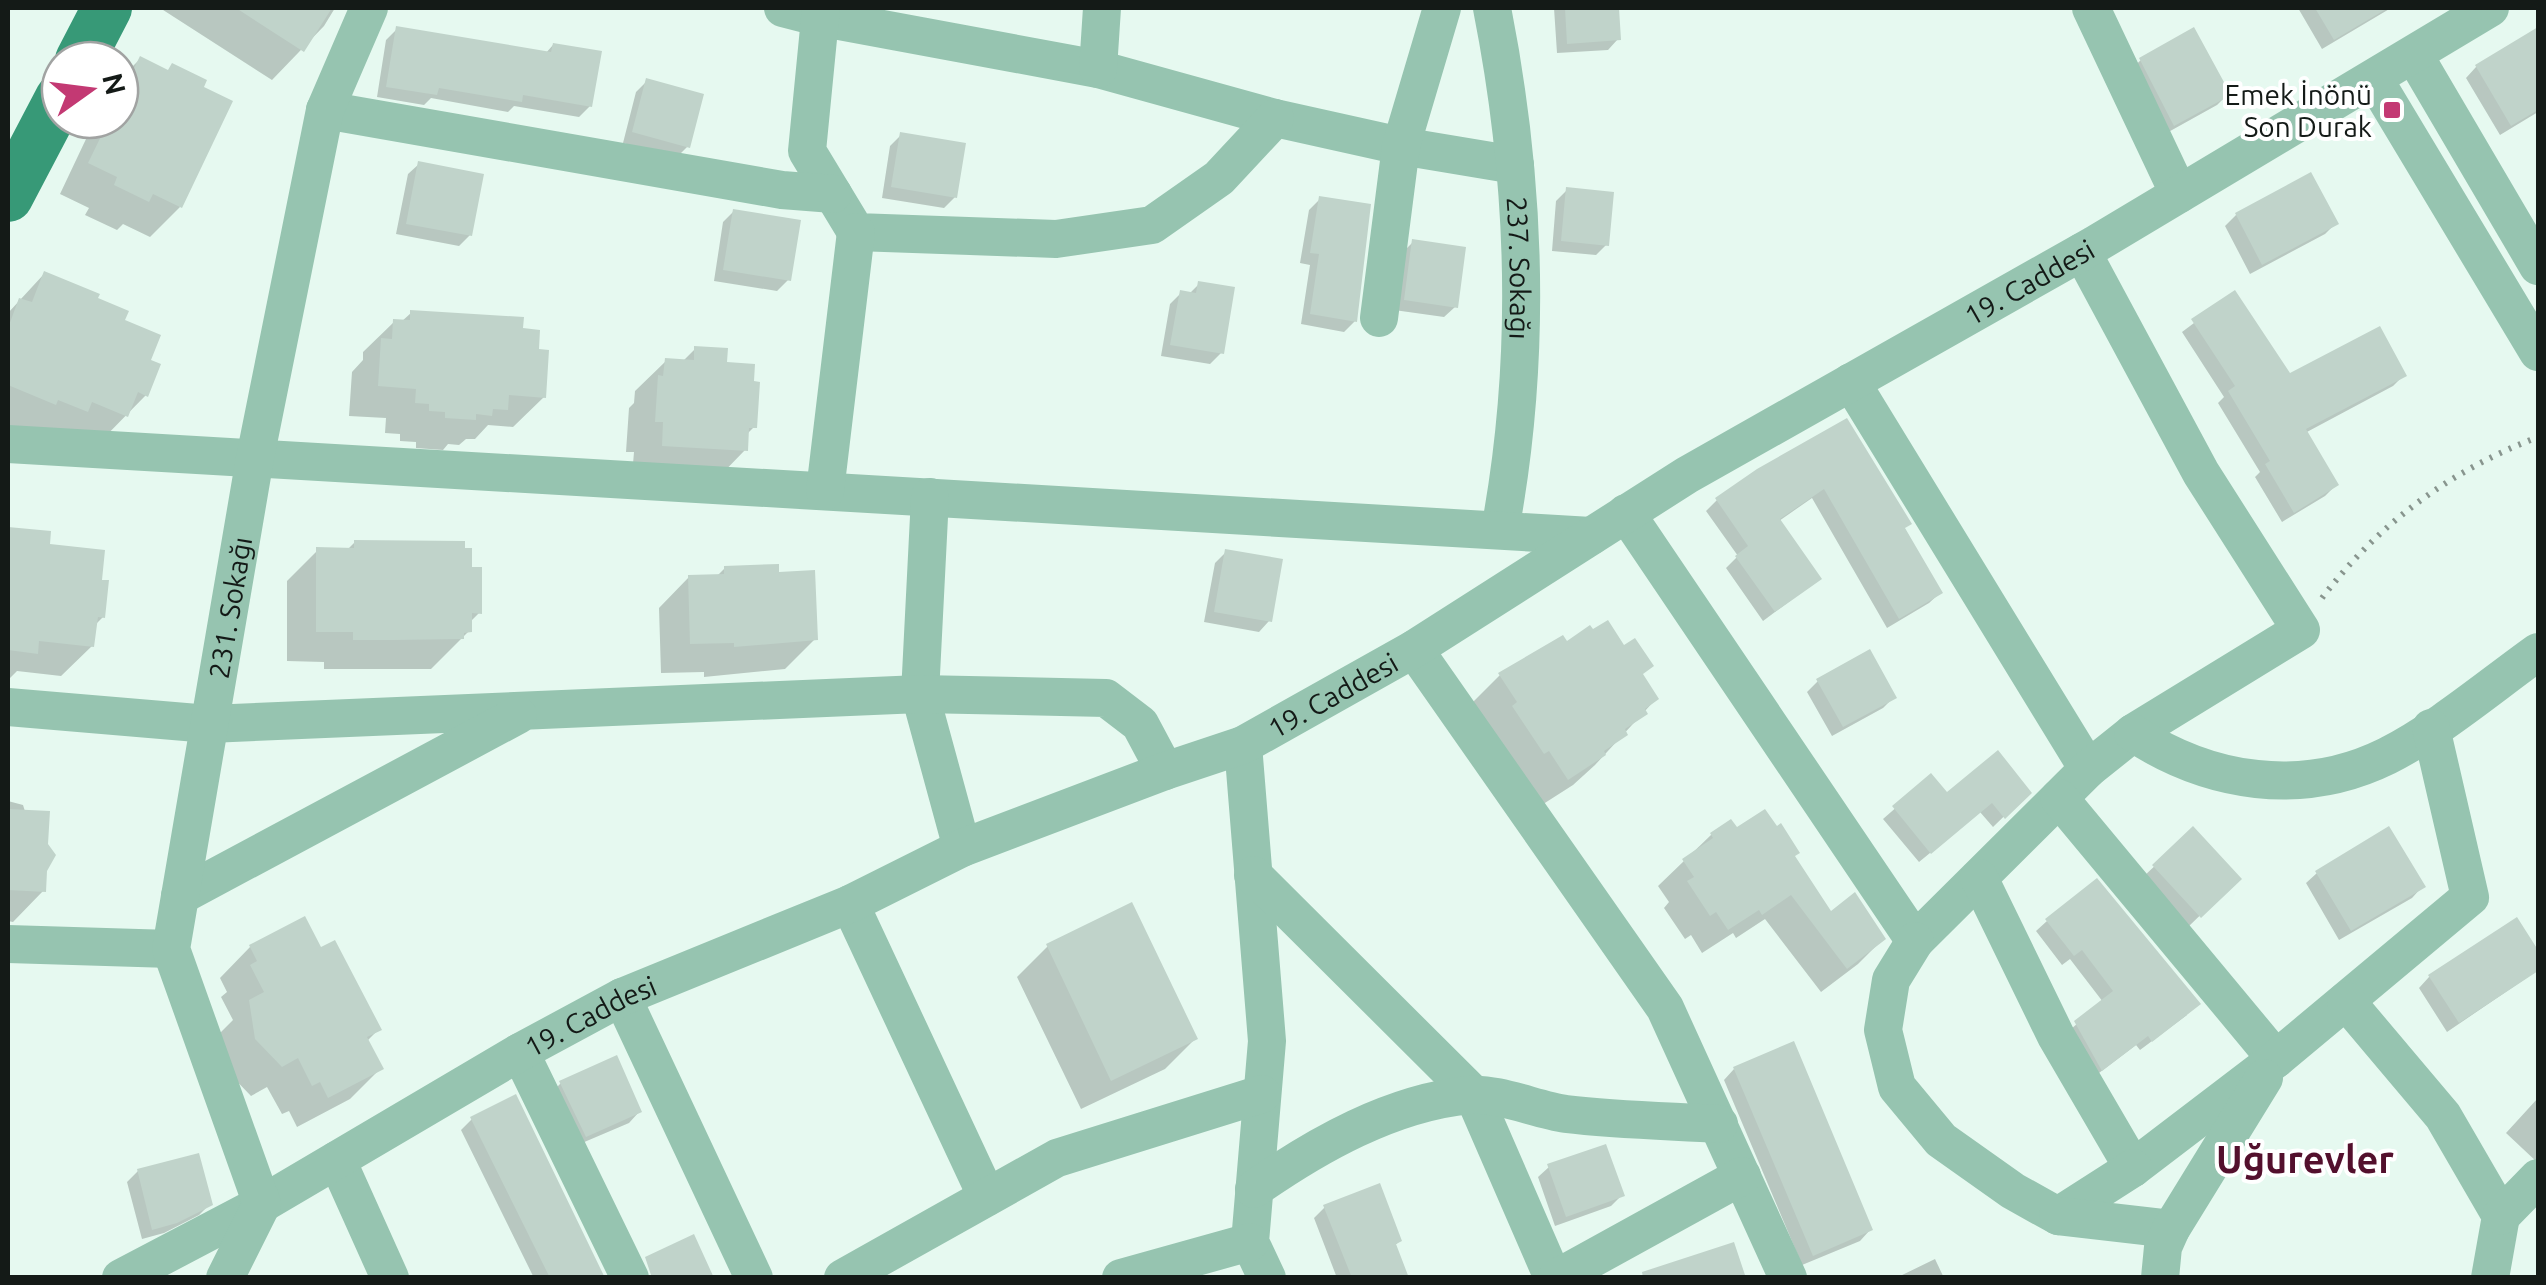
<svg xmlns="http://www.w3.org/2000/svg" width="2546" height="1285" font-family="Ubuntu,sans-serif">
<rect width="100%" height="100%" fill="#e6f9f0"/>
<path fill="#0003" d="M160,8H335L324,26L272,80Z
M1554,8H1616L1618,39L1608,50L1557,53Z
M2298,8H2391L2322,49Z
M397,29L545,54L553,45L590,106L579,117L514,106L508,112L431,98L424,105L377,97L386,40Z
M2538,30V112L2500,135L2466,78L2476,67Z
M140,59L180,207L150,237L123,224L117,230L85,215L89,208L60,194L95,120H120V79Z
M2141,60L2228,94L2217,105L2163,135L2130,70Z
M647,81L688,146L677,157L623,143L636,92Z
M901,135L955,197L944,208L882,198L890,146Z
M419,164L470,235L459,246L396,234L408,174Z
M1567,190L1607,244L1596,255L1552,251L1556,201Z
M1320,199L1355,321L1344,332L1301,324L1310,265L1300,263L1309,210Z
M734,211L788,280L777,291L714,281L723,222Z
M2236,215L2336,223L2325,234L2250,274L2225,226Z
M1413,242L1455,307L1444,317L1394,310L1402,253Z
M44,274L95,300L121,322L148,361L146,395L96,446L8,427V313Z
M1199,284L1221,353L1210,364L1161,356L1170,304L1181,293L1189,294Z
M2234,293L2289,377L2404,375L2393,386L2305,433L2336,485L2325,496L2282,522L2255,477L2260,472L2218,403L2224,397L2182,332Z
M411,313L521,331L536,351L544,397L513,427L488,425L475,439H466L459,445L448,444L443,450L416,448V442L400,441V434L385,433L386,418L349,416L352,372L363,360V352L394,322H401Z
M695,349L724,365L754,427L746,435L745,450L715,481L632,476L634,452H626L629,408L634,403L635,391L666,361L682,362Z
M1846,421L1940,593L1929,603L1887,628L1812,498L1779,521L1819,579L1763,621L1726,568L1738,556L1706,511L1717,500Z
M8,529L48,534L47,546L103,617L95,625L92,646L61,676L17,671L8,680Z
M355,542L470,570L480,612L469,623V631L431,669H324V662L287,661V581L318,550H347Z
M1226,552L1269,621L1259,632L1204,622L1215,563Z
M725,568L777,574L815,639L785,669L704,677V672L661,673L659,608L689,577L717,576Z
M1566,644L1641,676L1656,699L1595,765L1573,785L1537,808L1470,705L1500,675Z
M1818,681L1894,697L1883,708L1832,736L1807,692Z
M1931,777L1946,796L2028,793L1993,827L1980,812L1919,862L1883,819Z
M8,801L23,805L44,871L43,891L13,922L8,921Z
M1731,823L1830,914L1883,939L1858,964L1821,992L1765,919L1736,938L1733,933L1702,953L1691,935L1685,939L1664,908L1669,902L1658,886L1711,835Z
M2193,830L2238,879L2189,926L2143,877Z
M2317,873L2422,887L2412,898L2339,940L2306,883Z
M304,919L320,950L379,1029L367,1041L381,1068L350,1099L297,1127L289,1111L282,1114L267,1087L251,1096L226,1070L220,1033L233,1020L221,997L227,992L220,978L250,947Z
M2516,920L2538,954V970L2447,1032L2419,988L2429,977Z
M2047,921L2187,1015L2140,1050L2136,1045L2091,1079L2065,1034L2103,1002L2070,959L2062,965L2036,931Z
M1048,946L1195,1039L1165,1069L1081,1109L1017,977Z
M1734,1069L1870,1230L1860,1241L1802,1265L1724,1080Z
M561,1083L639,1112L629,1123L575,1146L550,1094Z
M2538,1098V1163L2506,1133Z
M472,1119L602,1278H534L461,1130Z
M1549,1167L1622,1195L1611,1206L1555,1226L1538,1177Z
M138,1171L210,1204L199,1215L164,1233L142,1239L127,1182Z
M1325,1207L1400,1241L1394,1246L1406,1278H1337L1314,1218Z
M1935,1259L1944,1278H1896Z"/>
<path fill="#c0d3ca" d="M236,8H332L304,52Z
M1565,8H1619L1621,40L1567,44Z
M2315,8H2388L2334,40Z
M396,26L551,52L553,43L602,51L592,107L523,95L522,102L439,88L437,95L386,87Z
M2194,27L2231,95L2174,126L2139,58Z
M2538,27V110L2511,126L2475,65Z
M140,56L168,70L172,63L207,80L204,87L233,101L182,208L153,194L149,202L114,185L117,177L88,163L109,120H120V97Z
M646,78L704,94L690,148L632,132Z
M900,132L966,143L957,198L891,187Z
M418,161L484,174L472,236L406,224Z
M2311,172L2339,224L2262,265L2235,213Z
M1566,187L1614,192L1609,246L1561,241Z
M1319,196L1371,204L1357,322L1310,314L1319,254L1310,253Z
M733,209L801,220L791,281L723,270Z
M1412,239L1466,247L1458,308L1404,300Z
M44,271L100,294L98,298L129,311L125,320L161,335L151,360L161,364L148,397L138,392L128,417L92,402L88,412L58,400L56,405L8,385V328L19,298L32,302Z
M1198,281L1235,287L1224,354L1170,345L1180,290L1196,293Z
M2235,290L2290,373L2380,326L2407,376L2306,429L2339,485L2294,513L2265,464L2270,461L2228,391L2235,386L2191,319Z
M410,310L524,317L523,328L540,330L539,349L549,350L546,398L509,395L508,410L493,409L492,416L476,414V420L445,418V412L429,411V404L415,403L416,389L378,386L381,338L392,339L393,319L410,320Z
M694,346L728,348L727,362L755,364L754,381L760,382L757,428H749L748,451L662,446L663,422H655L658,375L663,376L665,358L694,360Z
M1847,418L1912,524L1905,528L1943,593L1899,619L1824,489L1780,519L1822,579L1775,612L1735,556L1748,546L1715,498L1757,469Z
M8,527L51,531L50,544L105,550L102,580H109L105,618L98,617L94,647L39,641L38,654L8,650Z
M354,540L465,541V548H472V567H482V614L472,613V632L464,633V639L394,640H353V632H316V547L354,548Z
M1225,549L1283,559L1272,622L1214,612Z
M779,564V572L815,570L818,640L734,647V643L690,644L688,575L724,574V566Z
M1608,620L1624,645L1635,638L1654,666L1643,674L1659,699L1645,709L1648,714L1625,729L1628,735L1604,751L1606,755L1568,780L1549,751L1544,754L1512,706L1517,702L1498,673L1563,635L1567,641L1590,625L1593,629Z
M1870,649L1897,698L1843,727L1816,679Z
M1998,750L2032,793L2005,819L1992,803L1931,854L1892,806L1931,773L1947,792Z
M8,809L50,811L48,844L56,855L47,871L46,892L8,890Z
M1765,809L1777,826L1781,823L1800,853L1795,856L1831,911L1855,892L1886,939L1847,969L1791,895L1762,915L1759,910L1728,930L1716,912L1710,916L1687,881L1694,877L1682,859L1713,838L1710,833L1731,819L1737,827Z
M2193,826L2242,879L2201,918L2152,865Z
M2389,826L2426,887L2351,931L2315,871Z
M2097,878L2201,1004L2152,1042L2148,1036L2102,1071L2074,1021L2113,991L2082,950L2074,956L2045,919Z
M1132,902L1198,1039L1111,1081L1046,944Z
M305,916L321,947L335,940L382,1030L367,1037L384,1069L328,1098L320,1082L312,1086L298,1058L282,1067L255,1039L249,1000L264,992L250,965L257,961L249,945Z
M2517,917L2538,950V971L2459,1023L2428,975Z
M1794,1041L1873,1230L1813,1256L1733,1067Z
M617,1055L642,1112L586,1137L559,1081Z
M516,1094L605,1278H550L470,1117Z
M1606,1144L1625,1196L1566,1217L1547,1164Z
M199,1153L213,1205L177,1223L152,1230L137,1169Z
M1380,1183L1402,1241L1396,1244L1409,1278H1352L1323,1205Z
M694,1234L714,1278H652L645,1257Z
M1734,1242L1746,1278H1643L1642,1272Z"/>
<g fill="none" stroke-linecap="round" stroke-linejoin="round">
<path stroke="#88958e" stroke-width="6" stroke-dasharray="2.5 8" stroke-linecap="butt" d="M2322,598C2379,523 2451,470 2538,437"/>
<g stroke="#96c4b0" stroke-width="38">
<path d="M783,8L818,17L1098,69L1275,118L1401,146L1515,165"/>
<path d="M821,8L807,151L856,232L1056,239L1152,225L1219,178L1275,118"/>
<path id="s1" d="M1492,8C1526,180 1532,357 1500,530"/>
<path d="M2091,8L2179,194"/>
<path d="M2414,55L2538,266"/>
<path d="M1098,69L1102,8"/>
<path d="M2374,79L2538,352"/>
<path d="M325,110L782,190L833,194"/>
<path d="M1379,318L1401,146L1442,8"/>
<path d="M1851,382L2088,769"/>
<path d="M8,444L1591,536"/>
<path d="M825,491L856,232"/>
<path d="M930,497L920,694L962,848"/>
<path d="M1626,513L1915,941L2088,769L2133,733L2301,630L2201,473L2082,252"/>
<path d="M1414,649L1665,1008L1788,1278"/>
<path d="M8,707L209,724L920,694L1106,698L1140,724L1165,771"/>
<path d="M2133,733C2209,783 2302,798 2387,756C2440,729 2489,687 2538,652"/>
<path d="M1243,745L1267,1041L1250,1242L1267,1278"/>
<path d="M2059,798L2276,1059"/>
<path d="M1253,875L1473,1094L1553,1278"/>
<path d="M1979,878L2056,1036L2133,1168L2276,1059L2470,897L2431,728"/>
<path d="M180,896L518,715"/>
<path d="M850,904L987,1197"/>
<path d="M1915,941L1891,980L1883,1030L1897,1087L1941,1140L2013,1191L2058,1216L2133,1168"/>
<path d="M8,944L171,949"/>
<path d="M622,997L754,1278"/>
<path d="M2346,1001L2443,1116L2501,1216L2490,1278"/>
<path d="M520,1052L630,1278"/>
<path d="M337,1160L390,1278"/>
<path d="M1254,1189C1317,1145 1391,1103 1469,1095C1497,1092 1537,1110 1566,1114C1616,1120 1668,1121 1719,1124"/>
<path d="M2058,1216L2171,1229"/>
<path d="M2501,1216L2538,1178"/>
<path id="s2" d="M121,1278L262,1204L520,1052L622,997L850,904L962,848L1165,771L1243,745L1414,649L1687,475L2094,245L2490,8"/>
<path id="s3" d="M225,1278L262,1204L171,949L255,458L325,110L369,8"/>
<path d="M843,1278L1057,1158L1262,1094"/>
<path d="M1121,1278L1250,1242"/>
<path d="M1557,1278L1742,1176"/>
<path d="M2160,1278L2163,1247L2171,1229L2264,1078"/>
</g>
<path stroke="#379977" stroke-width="50" d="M80,60L107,8
M8,197L60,98"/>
</g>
<rect fill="#c33973" stroke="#fff" stroke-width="4" x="2382" y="100" width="20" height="20" rx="5"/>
<g text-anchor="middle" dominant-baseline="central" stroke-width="8" stroke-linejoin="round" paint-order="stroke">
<g font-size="28" fill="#141a17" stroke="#fff" text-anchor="end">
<text x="2372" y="94">Emek İnönü<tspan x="2372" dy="32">Son Durak</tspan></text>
</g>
<g font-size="28" fill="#141a17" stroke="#fff">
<text stroke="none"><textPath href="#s1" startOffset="262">237. Sokağı</textPath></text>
<text stroke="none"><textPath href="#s2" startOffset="2158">19. Caddesi</textPath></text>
<text stroke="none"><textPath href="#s3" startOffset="700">231. Sokağı</textPath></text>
<text stroke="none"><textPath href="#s2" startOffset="1348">19. Caddesi</textPath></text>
<text stroke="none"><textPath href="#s2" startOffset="538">19. Caddesi</textPath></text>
</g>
<g font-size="38" font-weight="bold" fill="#53102d" stroke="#fff">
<text x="2305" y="1159">Uğurevler</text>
</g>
</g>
<rect width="2546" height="1285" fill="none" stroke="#141a17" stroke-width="20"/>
<g transform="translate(90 90) rotate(76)"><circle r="48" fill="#ffffff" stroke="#a1a3a2" stroke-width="2.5"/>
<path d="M0-8L18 38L0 25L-18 38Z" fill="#c33973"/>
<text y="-15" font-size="28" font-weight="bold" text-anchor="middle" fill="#141a17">N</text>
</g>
</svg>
